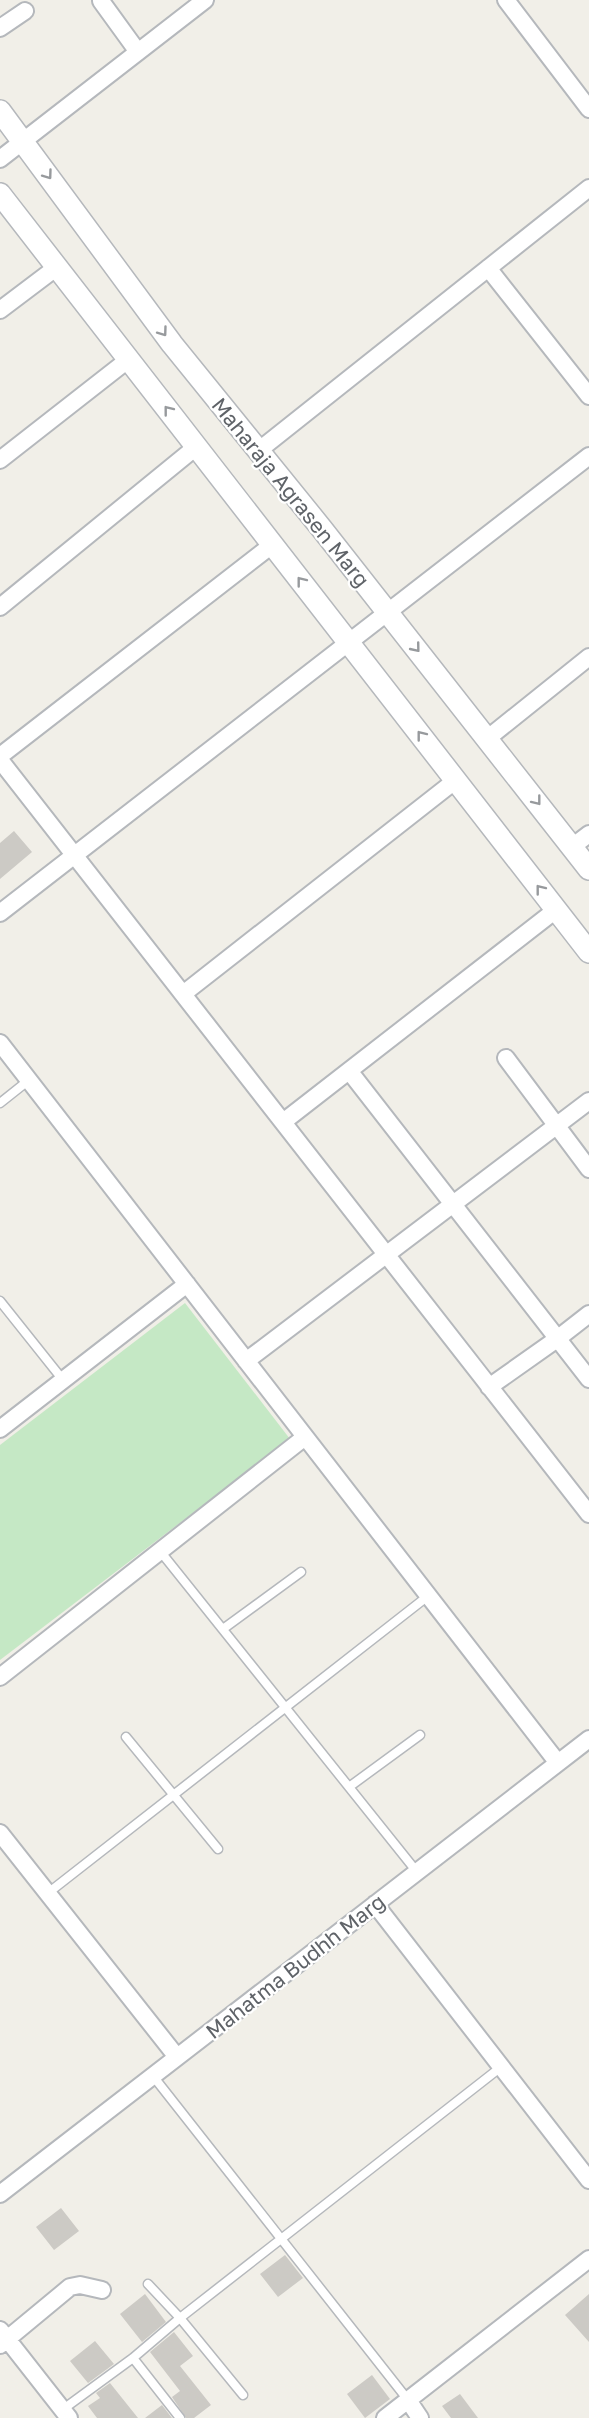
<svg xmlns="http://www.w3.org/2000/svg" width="589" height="2418" font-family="'Golos Text',sans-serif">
<rect width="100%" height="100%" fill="#f1efe8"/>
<path fill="#c5e8c5" d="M185,1303L290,1439L0,1660V1445Z"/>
<path fill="#cccac5" d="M14,831L32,852L0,879V843Z
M61,2208L79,2231L54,2250L36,2227Z
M285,2255L303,2278L278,2297L260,2274Z
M145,2294L166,2322L142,2342L120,2314Z
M589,2294V2342L565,2315Z
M174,2332L193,2356L180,2366L211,2405L194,2418H186L172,2397L180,2391L150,2352Z
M95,2341L114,2364L88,2383L70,2361Z
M372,2375L390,2399L365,2418L347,2394Z
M110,2383L138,2418H97L88,2406L100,2398L96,2393Z
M460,2394L478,2418H451L442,2406Z
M162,2405L172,2418H145Z"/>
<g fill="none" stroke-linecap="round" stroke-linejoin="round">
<g stroke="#b5b8bc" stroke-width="11">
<path id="service" d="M0,1103L29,1080
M0,1301L63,1380
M160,1551L417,1872
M223,1629L301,1572
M126,1737L218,1849
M349,1787L420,1735
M48,1893L428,1596
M153,2076L408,2400
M148,2284L180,2318L243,2395
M133,2358L180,2418
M62,2410L133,2358L180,2318L501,2067"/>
</g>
<g stroke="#b5b8bc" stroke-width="20">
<path id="minor" d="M506,0L589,109
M101,1L138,52
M0,28L25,11
M0,159L205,0
M488,268L589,396
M0,310L57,267
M258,451L589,188
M0,460L129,359
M0,607L196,447
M488,738L589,657
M0,756L272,545
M0,760L589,1514
M572,847L589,834
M0,913L589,456
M183,994L456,780
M0,1043L558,1763
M506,1058L589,1169
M350,1072L589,1379
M283,1122L557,909
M246,1361L589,1101
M489,1387L557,1339L589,1314
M0,1429L187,1284
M0,1677L305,1437
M0,1833L177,2057
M375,1904L589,2180
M0,2194L589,1739
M0,2330L69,2418
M0,2345L70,2287L80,2285L102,2290
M408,2400L420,2418
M385,2418L589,2259"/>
</g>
<g stroke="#b5b8bc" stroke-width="24">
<path id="tertiary" d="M0,111L172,344L322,529L589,869
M0,194L589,952"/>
</g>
<use href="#service" stroke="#fff" stroke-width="8"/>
<use href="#minor" stroke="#fff" stroke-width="16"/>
<use href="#tertiary" stroke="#fff" stroke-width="21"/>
</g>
<defs><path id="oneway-chevron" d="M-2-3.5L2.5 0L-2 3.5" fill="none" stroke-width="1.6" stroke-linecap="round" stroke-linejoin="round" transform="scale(1.5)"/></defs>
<g stroke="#979a9d">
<use href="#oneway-chevron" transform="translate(48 175) rotate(54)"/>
<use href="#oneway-chevron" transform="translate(163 332) rotate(54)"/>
<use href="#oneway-chevron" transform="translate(168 410) rotate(-128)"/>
<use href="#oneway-chevron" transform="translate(301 581) rotate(-128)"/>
<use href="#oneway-chevron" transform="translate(416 648) rotate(51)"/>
<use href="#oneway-chevron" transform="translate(421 735) rotate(-128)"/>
<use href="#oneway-chevron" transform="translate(537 801) rotate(52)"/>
<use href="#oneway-chevron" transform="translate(540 889) rotate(-128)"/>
</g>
<g text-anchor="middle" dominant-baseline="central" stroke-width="4.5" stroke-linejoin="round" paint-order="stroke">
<g font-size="21" fill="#5f6368" stroke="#fff">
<text transform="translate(291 492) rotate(51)">Maharaja Agrasen Marg</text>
<text transform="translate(295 1966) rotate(-38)">Mahatma Budhh Marg</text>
</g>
</g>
</svg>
